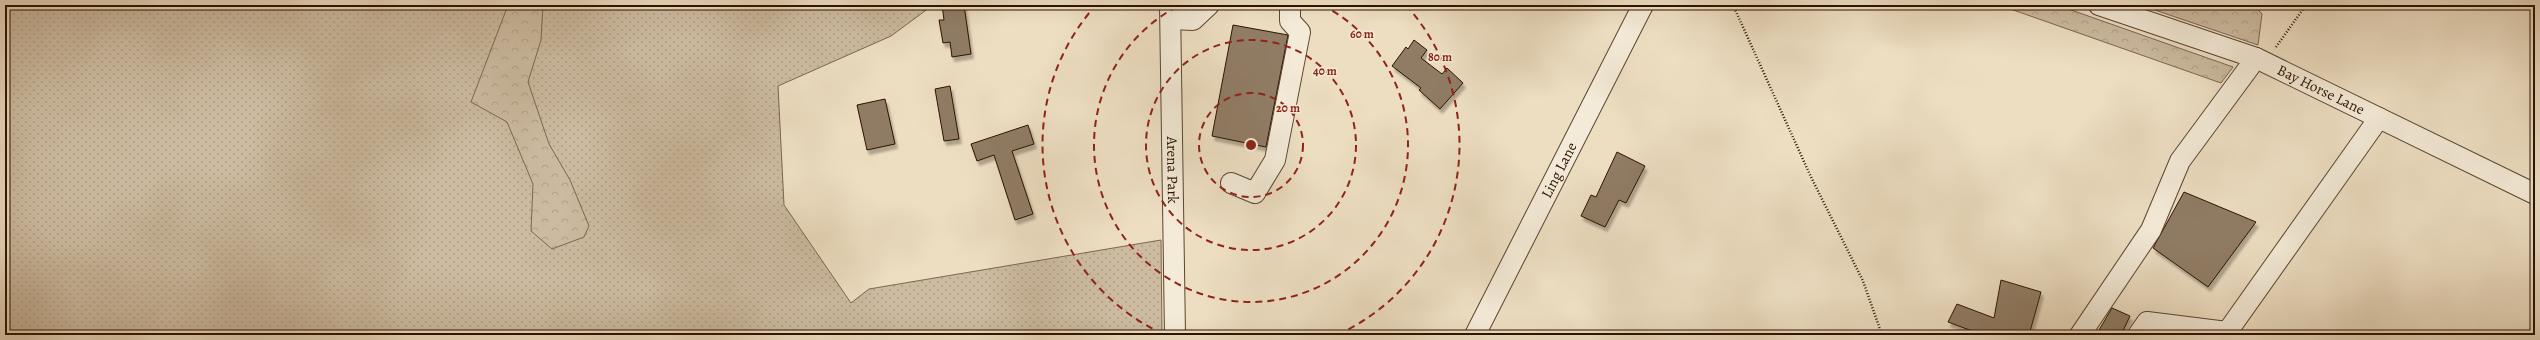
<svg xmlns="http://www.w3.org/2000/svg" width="2540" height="340" font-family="Alegreya,serif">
<defs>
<pattern id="grass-dots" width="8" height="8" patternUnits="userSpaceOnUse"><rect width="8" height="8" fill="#ccbba1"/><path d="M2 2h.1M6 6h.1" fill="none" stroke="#afa089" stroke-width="1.8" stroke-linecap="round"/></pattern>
<pattern id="forest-crowns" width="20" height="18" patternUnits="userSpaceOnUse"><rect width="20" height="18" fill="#ccbba1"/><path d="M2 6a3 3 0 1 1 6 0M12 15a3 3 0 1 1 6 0" fill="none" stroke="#afa089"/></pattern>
<filter id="shadow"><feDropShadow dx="2.5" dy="4.5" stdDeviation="1" flood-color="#0004"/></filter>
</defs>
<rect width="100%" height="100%" fill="#eddec2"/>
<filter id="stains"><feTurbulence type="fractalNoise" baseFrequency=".005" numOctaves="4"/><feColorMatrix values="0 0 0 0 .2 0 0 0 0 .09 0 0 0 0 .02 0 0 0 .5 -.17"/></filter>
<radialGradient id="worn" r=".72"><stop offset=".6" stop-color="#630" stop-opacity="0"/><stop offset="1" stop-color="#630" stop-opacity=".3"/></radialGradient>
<path fill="url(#grass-dots)" stroke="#7c6650" d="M5,5H933L891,36L778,86L784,205L851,303L869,289L1161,240L1162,335H5Z"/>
<path fill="url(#forest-crowns)" stroke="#7c6650" d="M508,5H543L541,40L528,82L549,144L570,180L589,226L584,237L552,249L531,231L533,184L507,122L471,102Z
M1999,5H2057L2233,67L2221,83Z
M2140,5H2254L2262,14L2258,45Z"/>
<path fill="#907c65" stroke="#2c1200" filter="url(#shadow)" d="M942,5H964L971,54L952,57L950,42L943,43L939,20H944Z
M1233,25L1288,35L1266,147L1212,136Z
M1414,40L1427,50L1421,58L1442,74L1447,68L1463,83L1440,109L1419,90L1421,88L1392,66L1406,47L1408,49Z
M950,86L959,139L944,141L935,89Z
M885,99L895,144L867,150L857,105Z
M1028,125L1034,144L1012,151L1033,214L1015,220L994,155L977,161L971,144Z
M1617,152L1645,166L1626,203L1619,200L1605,227L1581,216L1591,195L1596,197Z
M2184,192L2256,222L2208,287L2153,248Z
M2001,280L2041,292L2029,335H1983L1948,322L1957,304L1994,318Z
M2112,308L2130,316L2121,335H2096Z"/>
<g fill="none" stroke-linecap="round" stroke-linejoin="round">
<g stroke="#5c4530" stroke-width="22">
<g id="minor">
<path id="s1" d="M1170,5L1175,335"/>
<path id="s2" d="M2099,5L2256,58L2535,194"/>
<path d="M1171,19L1193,20L1209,5"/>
<path d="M1231,183L1255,193L1275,160L1300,32L1290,21V5"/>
<path id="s3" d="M1475,335L1643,5"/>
<path d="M2080,335L2151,230L2180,161L2256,58"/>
<path d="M2138,335L2147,322L2227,332"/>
<path d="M2225,335L2379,118"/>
</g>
</g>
<path stroke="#2c1200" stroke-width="2.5" stroke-dasharray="1 2" stroke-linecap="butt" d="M1733,5L1811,177L1863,281L1882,335
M2276,47L2306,5
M464,335L467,330"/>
<use href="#minor" stroke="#f3ead7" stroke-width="20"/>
</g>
<g fill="none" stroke="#8f2418" stroke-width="2" stroke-dasharray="7 5">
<circle cx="1251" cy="145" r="52"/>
<circle cx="1251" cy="145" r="105"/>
<path d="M1322 5A157 157 0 1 1 1180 5"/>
<path d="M1163 334A209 209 0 0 1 1096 5M1406 5A209 209 0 0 1 1339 334"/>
</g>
<g text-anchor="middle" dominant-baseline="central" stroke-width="3" stroke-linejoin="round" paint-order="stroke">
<g font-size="15" fill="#2c1200" stroke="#f3ead7">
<text stroke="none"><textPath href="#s2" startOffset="238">Bay Horse Lane</textPath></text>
<text stroke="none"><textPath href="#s1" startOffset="165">Arena Park</textPath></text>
<text stroke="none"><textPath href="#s3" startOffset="185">Ling Lane</textPath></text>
</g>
</g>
<circle cx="1251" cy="145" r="6" fill="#8f2418" stroke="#f3ead7" stroke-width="2"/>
<g font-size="12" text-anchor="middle" font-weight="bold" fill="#8f2418" stroke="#f3ead7" stroke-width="3" stroke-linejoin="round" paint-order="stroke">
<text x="1362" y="38">60 m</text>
<text x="1440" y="61">80 m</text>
<text x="1325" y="75">40 m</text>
<text x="1288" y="112">20 m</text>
</g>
<rect width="2540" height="340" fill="none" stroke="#eddec2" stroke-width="20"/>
<rect x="6" y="6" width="2528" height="328" fill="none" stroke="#2c1200" stroke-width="2"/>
<rect x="10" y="10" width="2520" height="320" fill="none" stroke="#2c1200"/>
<rect width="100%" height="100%" filter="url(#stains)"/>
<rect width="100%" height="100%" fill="url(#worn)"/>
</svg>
